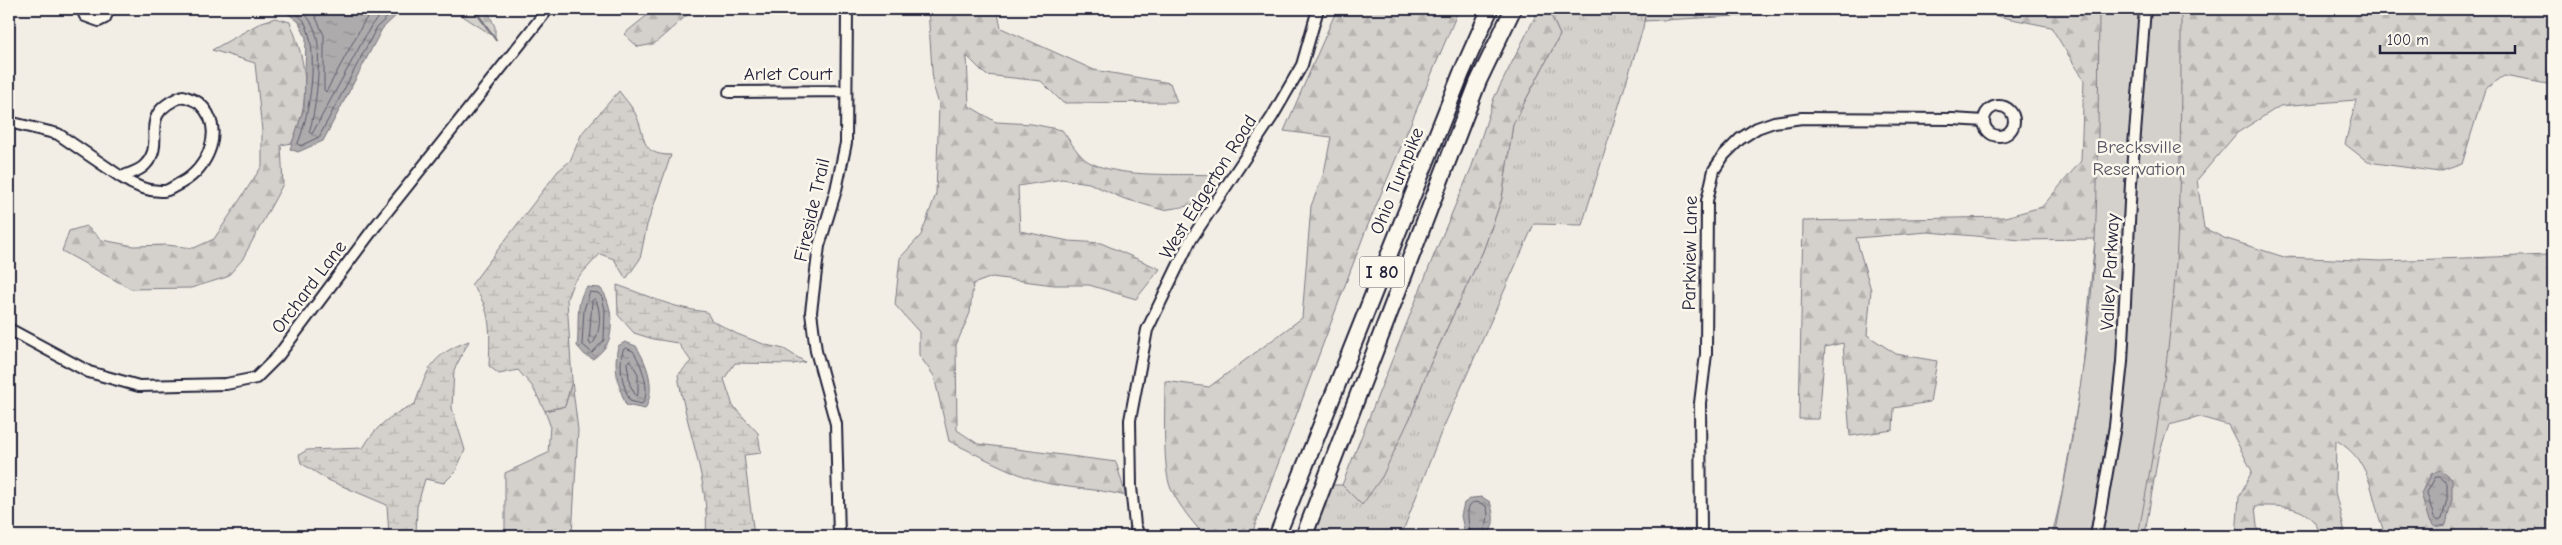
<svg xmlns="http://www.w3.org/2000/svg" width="2562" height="545" font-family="'Comic Neue',sans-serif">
<defs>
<pattern id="grass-tufts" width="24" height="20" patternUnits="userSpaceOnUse" patternTransform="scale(1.25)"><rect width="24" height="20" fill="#d4d1cc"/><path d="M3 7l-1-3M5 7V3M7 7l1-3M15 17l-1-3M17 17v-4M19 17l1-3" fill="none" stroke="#b6b3b0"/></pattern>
<pattern id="forest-firs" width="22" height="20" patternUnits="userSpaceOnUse" patternTransform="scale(1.25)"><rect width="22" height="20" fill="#d4d1cc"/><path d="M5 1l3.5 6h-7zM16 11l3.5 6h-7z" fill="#b6b3b0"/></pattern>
<pattern id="wetland-marsh" width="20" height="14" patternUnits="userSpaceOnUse" patternTransform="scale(1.25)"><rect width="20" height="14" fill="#d4d1cc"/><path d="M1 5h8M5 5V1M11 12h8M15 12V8" fill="none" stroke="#b6b3b0"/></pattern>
<pattern id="water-ripples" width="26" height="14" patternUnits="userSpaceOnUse" patternTransform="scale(1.25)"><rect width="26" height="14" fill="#aeabad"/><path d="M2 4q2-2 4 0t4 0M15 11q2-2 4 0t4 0" fill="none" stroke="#8d8b8e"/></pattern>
</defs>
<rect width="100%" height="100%" fill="#f2eee5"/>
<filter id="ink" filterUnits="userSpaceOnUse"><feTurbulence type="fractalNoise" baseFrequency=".02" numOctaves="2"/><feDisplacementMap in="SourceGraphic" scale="10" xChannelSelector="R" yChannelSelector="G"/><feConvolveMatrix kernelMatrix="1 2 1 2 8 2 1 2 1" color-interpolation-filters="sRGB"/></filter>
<g filter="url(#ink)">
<path fill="url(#grass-tufts)" stroke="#7b7a84" d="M1548,9H1646L1643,28L1582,225L1534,224L1440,435L1401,536H1313L1333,485H1342L1362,504L1410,418L1428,369L1483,251L1502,198L1513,124L1560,35Z"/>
<path fill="url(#forest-firs)" stroke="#7b7a84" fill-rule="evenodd" d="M452,9H487L495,27V37Z
M668,9H694L654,44L638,47L624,34L650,13Z
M928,9H997L1001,28L1094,70L1170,83L1177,102L1063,103L1041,81L986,75L967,56L969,106L996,122L1032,124L1062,130C1069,139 1079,157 1089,162C1122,179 1181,173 1218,175L1201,204L1163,210L1122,198L1089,183L1062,179L1018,186L1020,231L1069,241L1101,243L1160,269L1136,299L1089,285H1054L992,277L973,284L970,313L956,345L957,430L978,444L1116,462L1126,496C1097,488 1065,489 1038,481C1007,471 978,455 949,441L934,376L919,355V332L895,305L900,258L921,235L936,194L939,104L933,85Z
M1337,9H1459L1365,232L1251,536H1205C1192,522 1180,507 1171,489C1162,469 1165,406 1165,381L1209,387L1302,318L1311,206L1324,173L1331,137L1284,131Z
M1539,9H1548L1560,35L1513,124L1502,198L1483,251L1428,369L1410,418L1382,477L1362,505L1342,485L1434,255L1472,166L1494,98Z
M1647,9H2135L2072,536H2052L2062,493L2082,377L2095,239L2021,240L1928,232L1856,238L1871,290L1867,335L1896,354L1937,361L1930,402L1894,408L1893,430L1850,436L1843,343L1825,347L1819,419H1799L1803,221L2005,217L2042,207L2081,161L2084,80L2051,27L1992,15L1813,12L1644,21Z
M2156,9H2553V85L2504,76L2485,89L2462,164L2439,172L2368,162L2345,144L2356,100L2280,106L2237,133L2197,180L2204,228L2224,238L2284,257L2381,261L2549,255L2553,240V536H2386C2369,499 2377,465 2336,440L2335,492L2346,536H2321C2311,504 2282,506 2255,506L2258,536H2236L2239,497L2252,471L2228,425L2200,417L2169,425L2158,456L2145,534L2124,536ZM2432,473L2452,499L2450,507L2424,499C2420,489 2427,481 2432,473Z
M275,18L290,22C308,67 311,98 292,143L281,145L283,184L242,260L227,277L191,288L131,289L62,251L69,231L86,226L102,240L134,246L166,245L194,248L214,239L262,166V131L255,63L212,50L262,22Z
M572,381L578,430L572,536H505V473L548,453L550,425L545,411L565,406Z"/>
<path fill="url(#wetland-marsh)" stroke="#7b7a84" d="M619,91C624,98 631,105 635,113C647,136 638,155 671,155L647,225L640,259L626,279L614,259L600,254L573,283L567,299L572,381L565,406L545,411L532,386L518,370L499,374L489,366C490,337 493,307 471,285L558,171L570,161L582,133Z
M617,285C650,296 670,308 707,312L711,320L737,334L766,345L784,349L805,362L793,364L735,363L724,379L733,406L758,433L761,453L744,455L754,536H706C710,482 686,428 678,375L691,361L678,343L653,339L634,333L618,315Z
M469,341L454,370L452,408L465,450L455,472L444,483L425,479L417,507L416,536H389L387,505L328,480L301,463L299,455L307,450L363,448C376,426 391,414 415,404C428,368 431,355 469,341Z"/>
<path fill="#d4d1cc" stroke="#7b7a84" d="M2099,9H2181C2181,93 2181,178 2176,263C2170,355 2155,446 2138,536H2054C2072,445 2088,352 2094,259C2099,176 2098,92 2099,9Z"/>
<path fill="url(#water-ripples)" stroke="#76747f" d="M282,9H403L382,29L323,141L298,152L290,149L304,108L306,38L299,22Z
M587,287L600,288C611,298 615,331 607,344C604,350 599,354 593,359L585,355L577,346C580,328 574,301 587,287Z
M625,342L636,346C648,365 656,389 645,409L626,405C618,386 613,367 618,346Z
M2441,471L2452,479V499L2446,525L2435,527L2429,521L2421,493L2433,473Z
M1482,497L1490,502C1494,513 1496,528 1486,536H1468L1465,534L1461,516L1464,503L1472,498Z"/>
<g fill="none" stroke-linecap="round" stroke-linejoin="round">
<path stroke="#5a5969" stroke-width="1" d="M289,9C294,13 301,16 304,21C320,51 310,113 298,143L300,146L319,137L377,27L396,9
M299,9C308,15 313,24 316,34C322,52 316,114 309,132L312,134L372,24L387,9
M312,9L324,35V90L326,92L365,20L376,9
M590,292L598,293L602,297L605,310L604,340L592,353L582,344L584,310Z
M595,299C602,309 601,337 591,345L589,342L592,301Z
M626,348L633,351C641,363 652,391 642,404L630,401C623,386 618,367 623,350Z
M630,360L638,374V394L636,396L630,385L627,363Z
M2436,477H2440L2447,483V499L2442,519L2438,521L2434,518L2427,493Z
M1471,536C1469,525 1460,491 1486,506C1491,518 1485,525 1483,536"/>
<path stroke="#76747f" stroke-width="2.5" d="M474,9L496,40"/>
<g stroke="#22223b" stroke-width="14">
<path id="minor" d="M82,9L85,16L99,21L105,18L109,9
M729,92L846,91
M183,96C188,98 196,100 200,104C226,128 208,169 181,183C176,185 169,191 164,191C148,192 134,186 121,177C128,174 140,171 145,165C169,140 133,116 183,96Z
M1984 121a15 15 0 1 1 30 0a15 15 0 1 1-30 0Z
M9,122L58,134L121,177
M9,329L89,372L139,386L226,384L256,378L278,356L374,228L548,9
M839,536L836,424L816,351L811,312L819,246L836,190L846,143L847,9
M1139,536L1135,525L1131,487L1130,420L1147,330L1190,241L1272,117L1302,65L1318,9
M1701,536L1700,403L1706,354L1707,201L1714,170L1724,155L1740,139L1757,128L1774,122L1802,118L1953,119L1984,121
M2096,536L2115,426L2122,362L2131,183L2145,9"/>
</g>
<g stroke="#22223b" stroke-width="19">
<path id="highway" d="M1277,536L1461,74L1490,9
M1304,536L1478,82L1513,9"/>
</g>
<use href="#minor" stroke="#fbf7ec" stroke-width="10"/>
<use href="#highway" stroke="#fbf7ec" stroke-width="15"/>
</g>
</g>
<g text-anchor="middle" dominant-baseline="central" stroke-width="5" stroke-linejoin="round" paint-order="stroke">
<rect fill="#fbf7ec" stroke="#636270" stroke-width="1" x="1359.5" y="256.5" width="45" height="31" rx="4"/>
<g font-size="18" font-weight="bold" fill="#22223b">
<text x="1382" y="272">I 80</text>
</g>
<g font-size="19" fill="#22223b" stroke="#fbf7ec">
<text x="788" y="74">Arlet Court</text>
<text transform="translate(1397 181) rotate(-68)">Ohio Turnpike</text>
<text transform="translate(1208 187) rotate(-58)">West Edgerton Road</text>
<text transform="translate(812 210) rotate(-77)">Fireside Trail</text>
<text transform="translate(1690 253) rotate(-89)">Parkview Lane</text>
<text transform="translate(2110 272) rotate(-87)">Valley Parkway</text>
<text transform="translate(309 287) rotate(-53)">Orchard Lane</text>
</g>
<g font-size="19" fill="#575766" stroke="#fbf7ec">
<text x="2139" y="147">Brecksville<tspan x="2139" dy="22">Reservation</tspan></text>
</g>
</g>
<rect width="2562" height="545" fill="none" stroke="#fbf7ec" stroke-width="30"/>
<rect x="15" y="15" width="2532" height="515" fill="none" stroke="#22223b" stroke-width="2" filter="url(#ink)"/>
<path d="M2380 45v8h135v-8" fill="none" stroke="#22223b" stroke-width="2.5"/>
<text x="2387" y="45" font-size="15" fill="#22223b" stroke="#fbf7ec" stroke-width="4" paint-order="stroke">100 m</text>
</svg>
